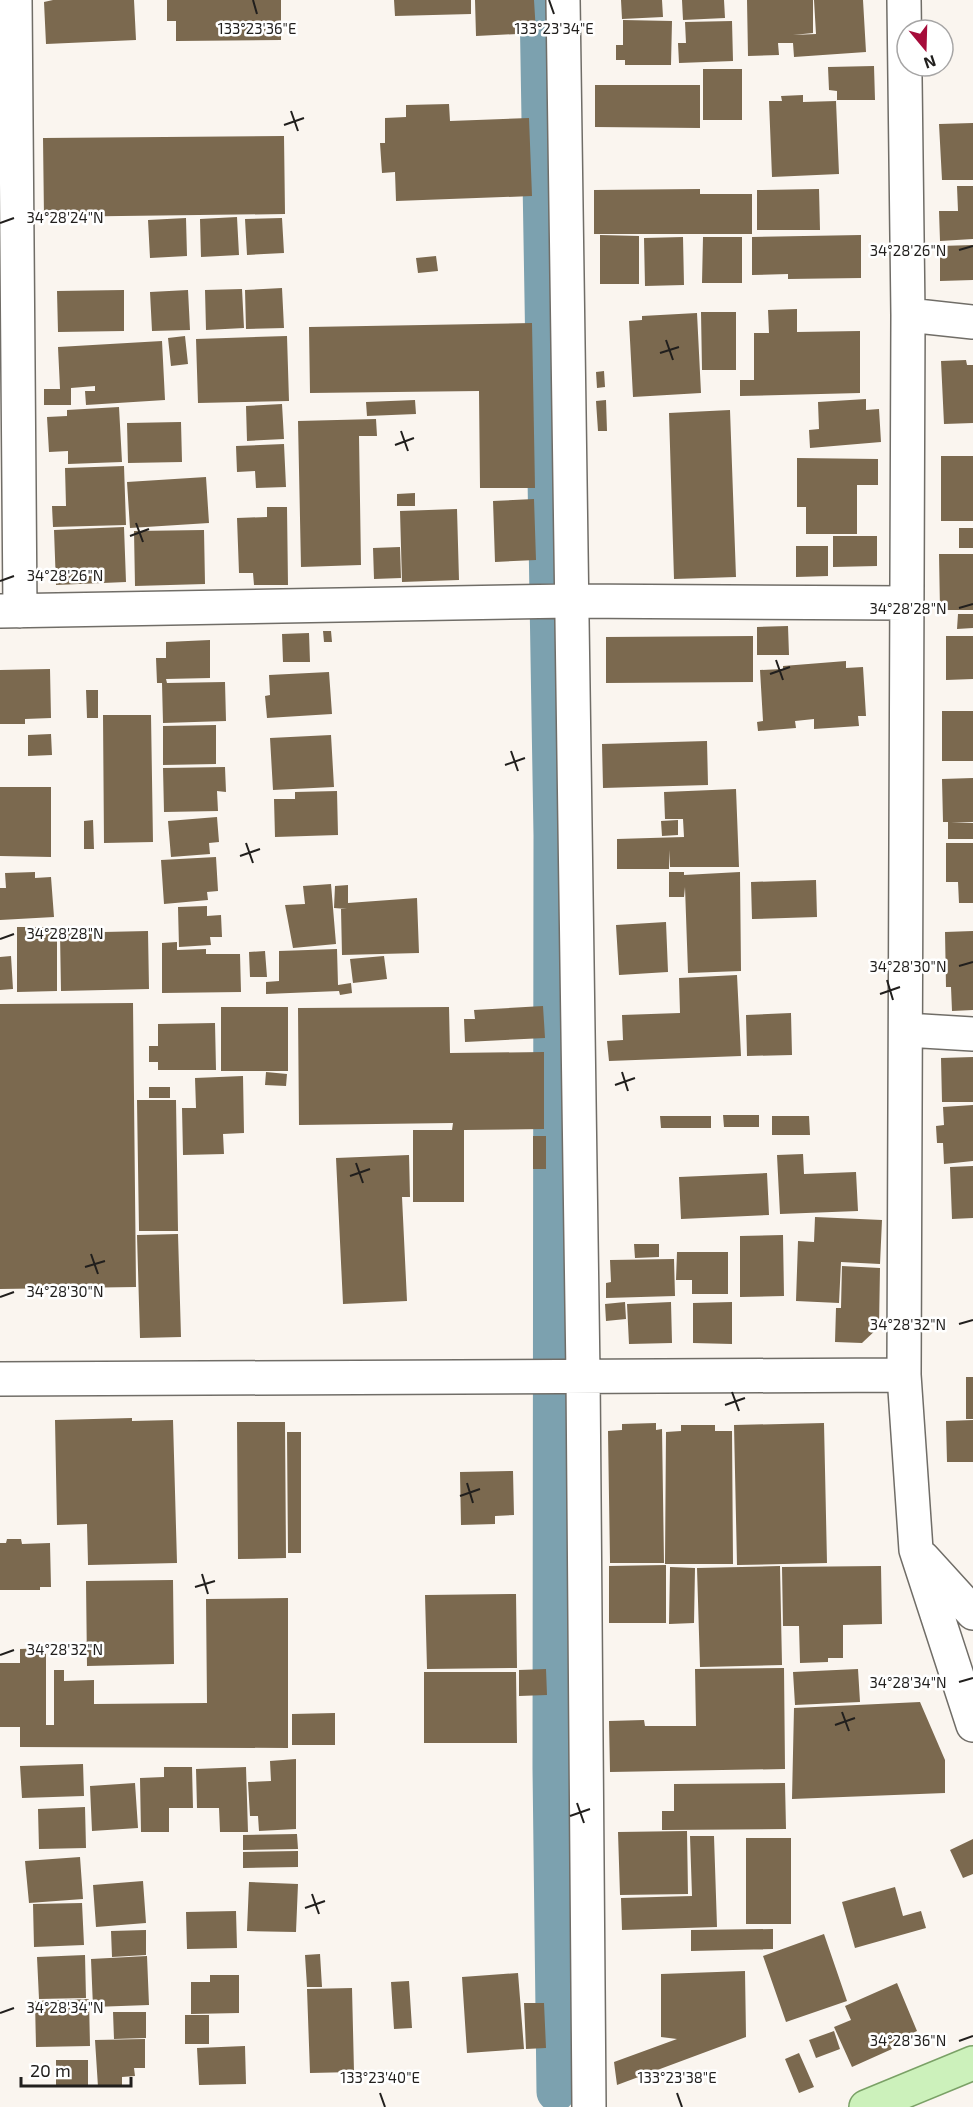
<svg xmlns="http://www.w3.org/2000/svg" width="973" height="2107" font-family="'Exo 2',sans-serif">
<rect width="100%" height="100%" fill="#faf5ef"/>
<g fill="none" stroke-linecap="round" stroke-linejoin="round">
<path stroke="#7ca1af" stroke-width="39" d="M539,0L553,835L552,1768L556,2092"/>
</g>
<path fill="#7b694f" d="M53,0H134L136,40L46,44L44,2Z
M167,0H281V40L176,41V21H167Z
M394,0H471V14L395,16Z
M475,0H534L536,33L476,36Z
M621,0H662L663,17L622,19Z
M682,0H724L725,18L683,20Z
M747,0H813V33L793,35L816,34L814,0H863L866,52L794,57L793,43H778L779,55L748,56Z
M623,20L672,21L671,65H625V60H616V45H623Z
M732,21L733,61L679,63L678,43H686L685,22Z
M874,66L875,100H837V91L829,90L828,67Z
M703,69H742V120H703Z
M595,85H700V128L595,127Z
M803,95V102L836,101L839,174L772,177L769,101H782L781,96Z
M449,104L450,121L529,118L532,196L396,201L395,172L382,173L380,143H385V118L406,117V105Z
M973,123V180H942L939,124Z
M284,136L285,214L44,217L43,138Z
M957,186H973V239L940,241L939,211H958Z
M700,189V194H752V234H594V190Z
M819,189L820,230H757V190Z
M237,217L239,255L201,257L200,219Z
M186,218L187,256L150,258L148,220Z
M282,218L284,253L247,255L245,219Z
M600,235L639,236V284H600Z
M861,235V278L788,279V274L752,275V237Z
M683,237L684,285L645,286L644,238Z
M703,237H742V283H702Z
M973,245V280L940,281V246Z
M436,256L438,271L418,273L416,258Z
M282,288L284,328L246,329L245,290Z
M242,289L244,328L206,330L205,290Z
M124,290V331L58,332L57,291Z
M188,290L190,330L152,331L150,292Z
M797,309V332L860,331V393L740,396V380H754V333H769L768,310Z
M701,312H736V370H702Z
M697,313L701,393L633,397L629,321L642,320V316Z
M532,323L535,488H480L479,391L310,393L309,327Z
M185,336L188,364L171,366L168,338Z
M287,336L289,401L198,403L196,339Z
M162,341L165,400L86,405L85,391H95V386L71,388V405H44V389H60L58,347Z
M966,360L967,365H973V423L944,424L941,361Z
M604,371L605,387L597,388L596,372Z
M866,399V410L879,409L881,442L810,448L809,430L819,429L818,402Z
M415,400L416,414L367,416L366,402Z
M606,400L607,431H598L596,401Z
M282,404L284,439L247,441L246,406Z
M119,407L122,462L68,464V451L49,452L47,417L67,416V410Z
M730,410L736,577L674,579L669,413Z
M376,419L377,436H359L361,565L301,567L298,421Z
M181,422L182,462L128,463L127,423Z
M284,444L286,487L256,488L255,471L237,472L236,446Z
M941,456H973V521H941Z
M797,458L878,459V485H857V534H806V507H797Z
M124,466L126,525L53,527L52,506H66L65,468Z
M206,477L209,523L130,528L127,482Z
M415,493V506H397V494Z
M534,499L536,560L495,562L493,501Z
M267,507H287L288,585H254L253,573H239L237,518L267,517Z
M457,509L459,580L402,582L400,511Z
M124,527L126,582L56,585L54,530Z
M959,528H973V548H959Z
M204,530L205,584L135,586L134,531Z
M833,536H877V566L833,567Z
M796,546H828V576L796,577Z
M400,547L401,578L374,579L373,548Z
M939,554H973V610H940Z
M958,614H973V628L957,629Z
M788,626L789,655H757V627Z
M323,631H331L332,642H324Z
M309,633L310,662H283L282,634Z
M753,636V682L606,683V637Z
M946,636H973V679L946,680Z
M210,640V678L166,679L167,683L225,682L226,721L163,723L162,683H157L156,658H166V642Z
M846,661V668L863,667L866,716H858L859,726L814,729V719L795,721L796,728L758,731L757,722L763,721L760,670L783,669V666Z
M50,669L51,718L25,719V724H0V670Z
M329,672L332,714L267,718L265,696L270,695L269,675Z
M86,690H98V718H87Z
M942,711H973V761H942Z
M103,715H151L153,842L104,843Z
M216,725V764L163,765V726Z
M51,734L52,755L28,756V735Z
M331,735L334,787L273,790L270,738Z
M707,741L708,785L603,788L602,744Z
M225,767L226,792L217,791L218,811L164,812L163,768Z
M973,778V822L951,823H973V839H948V822H943L942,779Z
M0,787H51V857L0,856Z
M736,789L739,867H670L669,850V869H617V839L684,837L683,819H665L664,792Z
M337,791L338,835L275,837L274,799H295V792Z
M217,817L219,842L209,843L210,854L171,857L168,821Z
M93,820L94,849H84V821Z
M678,820V835L662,836L661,821Z
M946,843H973V903H959L958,882H946Z
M216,857L218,891L207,892L208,900L164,904L161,860Z
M35,872V878L51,877L54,917L0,920V888H6L5,873Z
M669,872H684V875L740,872L741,971L688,973L685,887L684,897H669Z
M816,880L817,917L752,919L751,882Z
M331,884L336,944L293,948L285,905L305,904L303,886Z
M348,885V903L417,898L419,953L342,955L341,909H347L334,908L335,886Z
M207,906V916L221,915L222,937H210L211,945L179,947L178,907Z
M666,922L668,972L619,975L616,925Z
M17,927H57V991L17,992Z
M148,931L149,989L61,991L60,933Z
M973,931V1010L952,1011L951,987H946L945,932Z
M177,942V950L206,949V954H240L241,992L162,993V943Z
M337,949L338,985L351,983L352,993L340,995L339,991L266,994V982L279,981V951Z
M265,951L267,977H250L249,952Z
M11,956L13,989L0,990V957Z
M384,956L387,979L353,983L350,959Z
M737,975L741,1056L609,1061L607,1041L623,1040L622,1015L680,1013L679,978Z
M133,1003L136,1287L0,1289V1004Z
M543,1006L545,1038L465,1042L464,1019H475L474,1010Z
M221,1007H288V1071H221Z
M449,1007L450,1053L544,1052V1129L464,1130V1202H413V1130H452L453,1123L299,1125L298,1008Z
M791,1013L792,1055L747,1056L746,1015Z
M215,1023L216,1070H158V1062H149V1046H158V1024Z
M973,1057V1102H942L941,1058Z
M266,1072L287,1074L286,1086L265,1085Z
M243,1076L244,1133L223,1134L224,1154L183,1155L182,1108H196L195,1078Z
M149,1087H170V1098H149Z
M137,1100H176L178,1231H139Z
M973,1105V1161L944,1164L943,1143H937L936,1126L944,1125L943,1107Z
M723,1115H759V1127H724Z
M660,1116H711V1128H661Z
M772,1116H809L810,1135H772Z
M533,1136H546V1169H533Z
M803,1154L804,1174L856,1172L858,1211L780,1214L777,1155Z
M409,1155L410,1197H402L407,1301L343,1304L336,1158Z
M973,1166V1218L952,1219L950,1167Z
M767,1173L769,1215L681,1219L679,1177Z
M815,1217L882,1220L880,1264L841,1262L839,1303L796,1301L798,1241L814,1242Z
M178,1234L181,1337L140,1338L137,1235Z
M783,1235L784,1296L740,1297V1236Z
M634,1244H659V1257L635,1258Z
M677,1252H728V1294H692V1280H676Z
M674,1259L675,1296L606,1298V1283L611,1282L610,1260Z
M842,1266L880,1268L879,1327L862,1343L835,1342L836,1308H841Z
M625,1302L626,1319L606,1321L605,1304Z
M671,1302L672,1343L629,1344L627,1304Z
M732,1302V1344L693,1343V1303Z
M966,1377H973V1419H966Z
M132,1418V1421L173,1420L177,1563L88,1565L87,1524L57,1525L55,1420Z
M973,1420V1462H947L946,1421Z
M237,1422H285L286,1558L238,1559Z
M656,1423V1430L662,1429L664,1563H610L608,1431L622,1430V1424Z
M824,1423L827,1563L737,1565L734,1425Z
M681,1425H715V1431H732L733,1564H665L666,1432L681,1431Z
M287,1432H301V1553H288Z
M513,1471L514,1515L495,1516V1524L461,1525L460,1472Z
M7,1539H21L22,1544L50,1543L51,1587H40V1590H0V1543H6Z
M666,1565V1623H609V1566Z
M780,1566L782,1665L700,1667L697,1568Z
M881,1566L882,1624L843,1625V1658H828V1662L800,1663L799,1626H783L782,1567Z
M670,1567L695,1568L694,1623L669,1624Z
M173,1580L174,1664L87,1666L86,1581Z
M516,1594L517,1668L427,1669L425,1595Z
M288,1598V1748L20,1747V1727H0V1663H20V1649L46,1648V1725H54V1670H64V1681L94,1680V1704L207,1703L206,1599Z
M784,1668L785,1769L610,1772L609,1721L644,1720L645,1726H696L695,1669Z
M546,1669L547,1695L519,1696V1670Z
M858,1669L860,1702L795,1705L793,1672Z
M424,1672H516L517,1743H424Z
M920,1702L945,1760V1793L792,1799L794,1708Z
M335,1713V1745H292V1714Z
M296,1759V1829L259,1831L258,1816H250L248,1782L271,1781L270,1761Z
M83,1764L84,1796L22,1798L20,1766Z
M164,1767H192L193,1808H169V1832H141L140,1778L164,1777Z
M246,1767L248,1832H220L219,1808H197L196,1769Z
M135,1783L138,1828L92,1831L90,1786Z
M785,1783L786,1829L662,1830V1811H674V1784Z
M85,1807L86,1848L39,1849L38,1809Z
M687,1831L688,1894L620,1895L618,1832Z
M297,1834L298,1849L243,1850V1835Z
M690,1836H714L717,1927L622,1930L621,1898L692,1896Z
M746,1838H791V1924H746Z
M973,1839V1874L963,1878L950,1850Z
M298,1851V1867L243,1868V1852Z
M80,1857L83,1899L29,1903L25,1861Z
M143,1881L146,1923L96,1927L93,1885Z
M249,1882L298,1884L296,1932L247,1931Z
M895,1887L903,1916L921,1911L926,1928L855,1948L842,1902Z
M82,1903L84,1945L34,1947L33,1904Z
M236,1911L237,1948L187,1949L186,1912Z
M773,1929V1949L691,1951V1930Z
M146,1930V1955L112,1957L111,1931Z
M824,1934L847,2001L786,2022L763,1956Z
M320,1954L322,1987H307L305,1955Z
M85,1955L86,1998L39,1999L37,1957Z
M147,1956L149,2005L93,2007L91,1959Z
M745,1971L746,2037L617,2085L614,2062L677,2039L661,2037V1974Z
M518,1973L524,2049L467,2053L462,1977Z
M210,1975H239V2013L191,2014V1982H210Z
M409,1981L412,2028L394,2029L391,1982Z
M897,1983L917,2031L889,2044L892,2049L852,2067L834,2027L851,2020L845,2006Z
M352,1988L354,2072L310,2073L307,1989Z
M89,1999L90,2046L36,2047L35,2001Z
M524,2003H544L546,2048L526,2049Z
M113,2012H146V2038L114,2039Z
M185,2015H209V2044H185Z
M834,2031L840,2049L816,2058L809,2040Z
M145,2039V2068H134L135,2076L122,2077V2086L98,2087L95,2040Z
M245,2046L246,2084L199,2085L197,2048Z
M799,2053L814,2087L799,2093L785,2059Z
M56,2060H88V2086H56Z"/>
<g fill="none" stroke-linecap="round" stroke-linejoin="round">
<g stroke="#706d67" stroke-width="36">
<path id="minor" d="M15,0L20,611
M563,0L583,1375L589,2107
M904,0L908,315L904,1375L916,1550L973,1725
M908,315L973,322
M0,611L570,601L906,603
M906,1030L973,1034
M0,1379L904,1375
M923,1558L973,1613"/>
</g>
<g stroke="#7aa166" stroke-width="36">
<path id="major" d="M866,2107L973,2063"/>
</g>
<use href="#minor" stroke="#fff" stroke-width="33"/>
<use href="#major" stroke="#ccf1bb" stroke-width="33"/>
</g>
<path fill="none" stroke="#211f1d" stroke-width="2" d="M253,0L257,14M549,0L554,14M291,111L298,131M284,125L304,118M0,223L14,218M959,250L973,246M666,340L673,360M660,353L679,347M401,431L408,451M395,445L414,438M136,523L143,542M130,536L149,529M0,581L14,576M959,608L973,604M776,660L783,680M770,674L790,667M511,751L518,771M505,765L525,758M246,843L253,863M240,856L260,849M0,939L14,934M959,966L973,962M887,980L893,1000M880,994L900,987M622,1072L628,1091M615,1085L635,1078M356,1163L363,1183M350,1176L370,1169M91,1254L98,1274M85,1267L105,1261M0,1297L14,1292M959,1324L973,1320M732,1392L739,1411M725,1405L745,1398M467,1483L473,1503M460,1496L480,1489M202,1574L208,1594M195,1587L215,1581M0,1655L14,1650M959,1682L973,1678M842,1712L849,1731M835,1725L855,1718M577,1803L584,1823M570,1816L590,1809M312,1894L319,1914M305,1908L325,1901M0,2013L14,2008M959,2041L973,2036M380,2093L385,2107M677,2093L682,2107"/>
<g font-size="15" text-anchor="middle" fill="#211f1d" stroke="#fff" stroke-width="5" stroke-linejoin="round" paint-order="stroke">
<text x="257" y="34">133°23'36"E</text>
<text x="554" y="34">133°23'34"E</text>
<text x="65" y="223">34°28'24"N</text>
<text x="908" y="256">34°28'26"N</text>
<text x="65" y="581">34°28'26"N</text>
<text x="908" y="614">34°28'28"N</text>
<text x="65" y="939">34°28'28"N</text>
<text x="908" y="972">34°28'30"N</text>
<text x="65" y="1297">34°28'30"N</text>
<text x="908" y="1330">34°28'32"N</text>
<text x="65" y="1655">34°28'32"N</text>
<text x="908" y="1688">34°28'34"N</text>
<text x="65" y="2013">34°28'34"N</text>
<text x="908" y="2046">34°28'36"N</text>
<text x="380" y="2083">133°23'40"E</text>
<text x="677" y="2083">133°23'38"E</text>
</g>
<g transform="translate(925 48) rotate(161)"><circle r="28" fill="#ffffff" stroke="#a6a5a5" stroke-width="1.5"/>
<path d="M0-4.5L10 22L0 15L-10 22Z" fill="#a60c3a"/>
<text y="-9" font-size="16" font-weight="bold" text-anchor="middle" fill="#211f1d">N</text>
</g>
<path d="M21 2077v9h110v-9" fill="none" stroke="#211f1d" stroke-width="3"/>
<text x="30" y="2077" font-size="18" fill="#211f1d" stroke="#ffffff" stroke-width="4.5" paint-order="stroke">20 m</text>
</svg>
